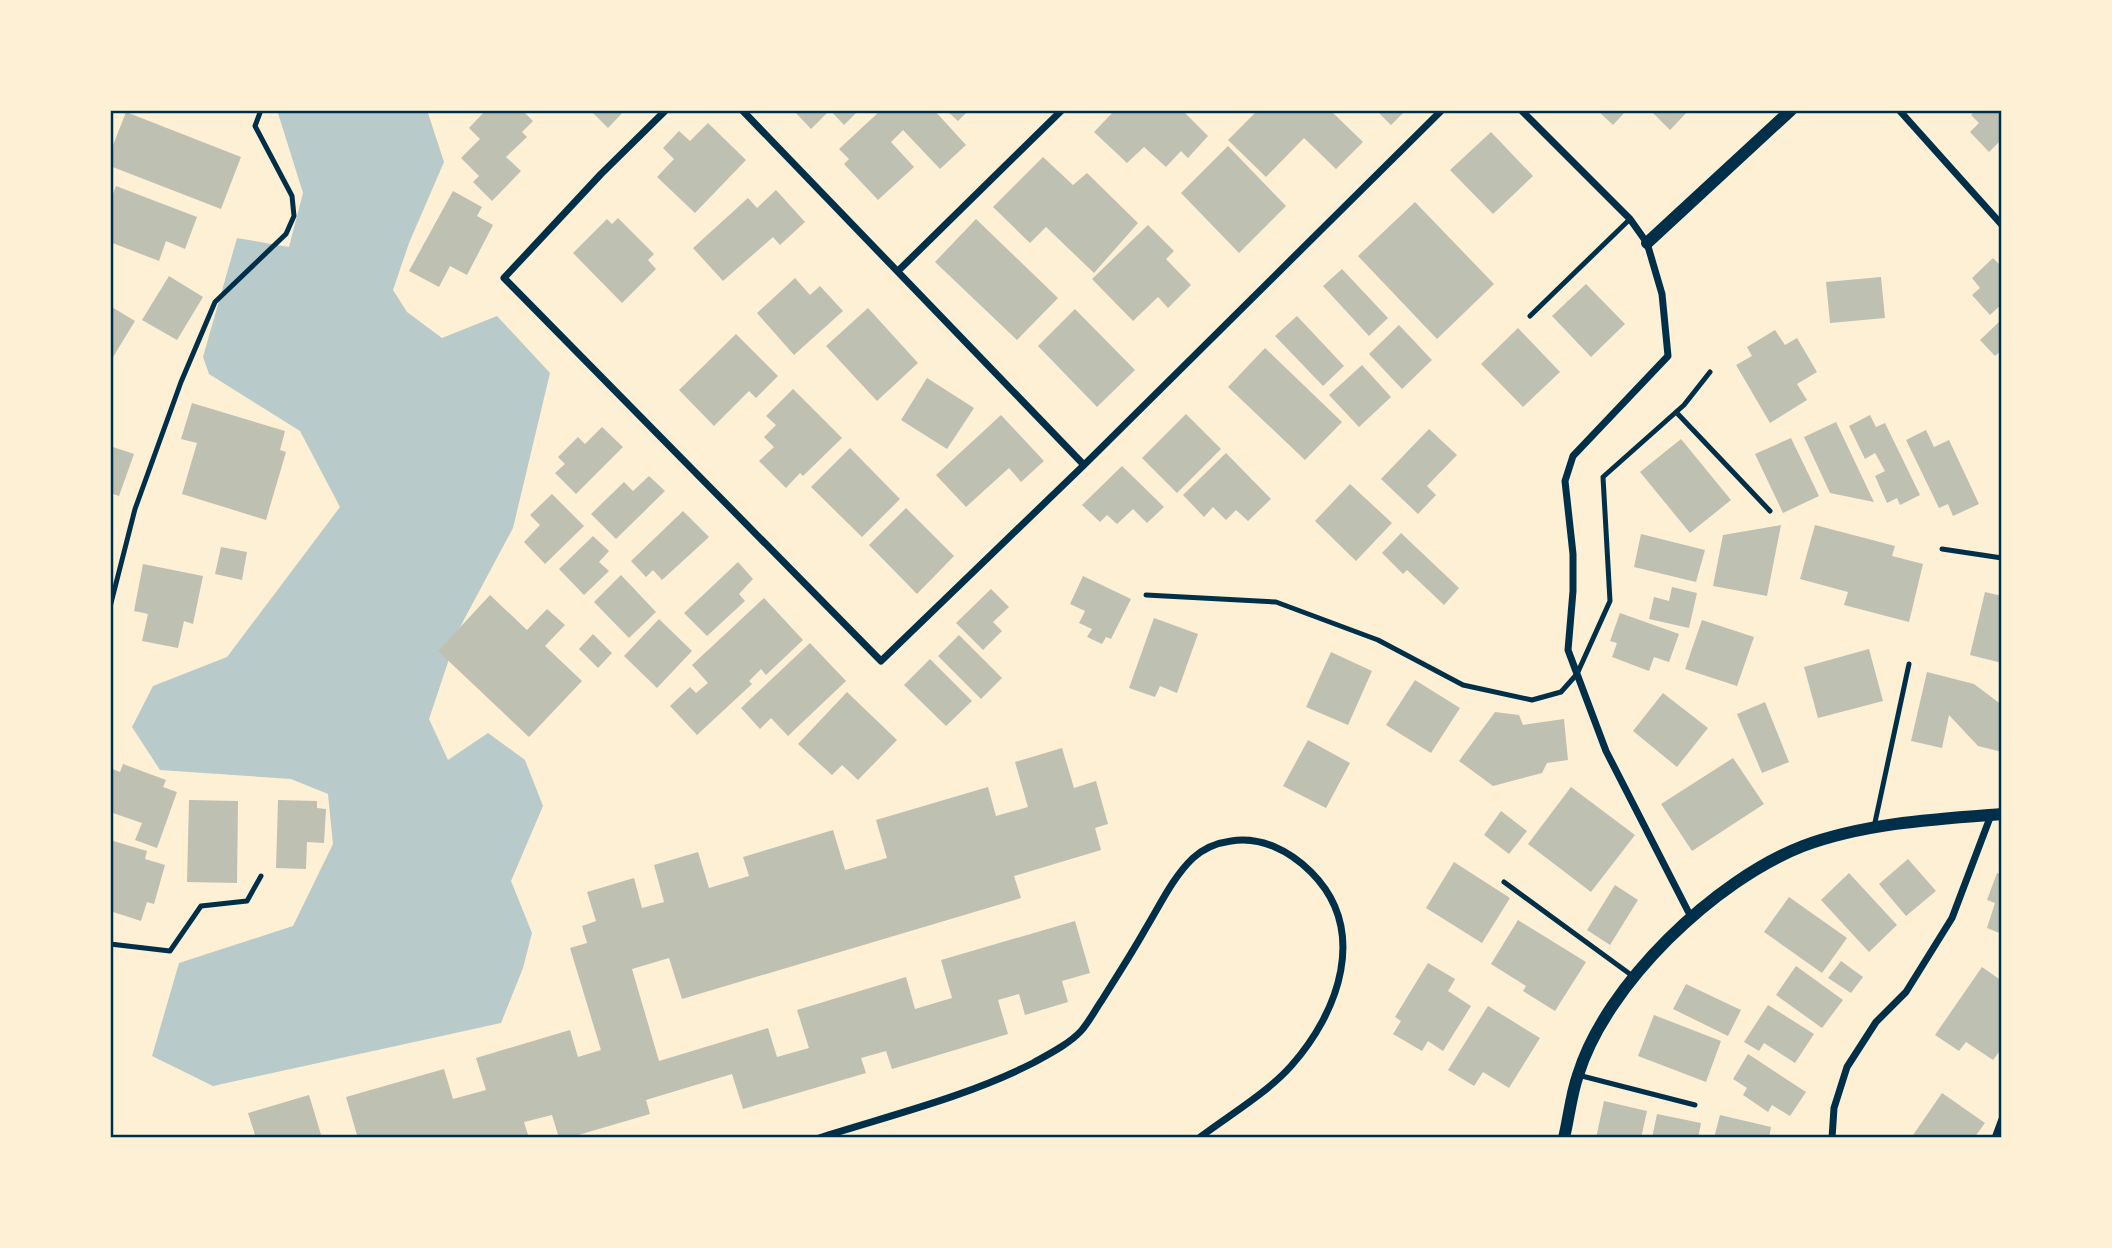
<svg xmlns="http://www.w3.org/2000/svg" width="2112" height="1248" font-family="'Work Sans',sans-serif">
<rect width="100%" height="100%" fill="#fdf0d5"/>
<path fill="#b9caca" d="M277,110H427L444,162L409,243L393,290L407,312L442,338L497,316L550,373L513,528L459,629L429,719L448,760L488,733L525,760L543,806L511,881L532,933L523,968L501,1023L213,1086L152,1056L179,963L293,926L333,844L328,794L291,779L160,770L132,727L153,686L227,657L340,507L300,431L209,374L203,357L237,238L289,247L303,193Z"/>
<path fill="#bec0b2" d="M486,110H522L533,121L522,132L527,137L506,157L521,171L492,201L473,182L479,176L461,158L480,139L469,128Z
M590,110H625L608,128Z
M793,110H830L811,129Z
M830,110H859L844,125Z
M881,110H934L966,145L940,169L903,130L891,142L914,167L878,200L844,164L849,159L839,149Z
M946,110H969L958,121Z
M1115,110H1182L1208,136L1188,158L1181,151L1166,167L1144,147L1127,163L1094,132Z
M1258,110H1330L1363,142L1336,169L1304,138L1266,177L1228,140Z
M1376,110H1406L1391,125Z
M1597,110H1627L1613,125Z
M1650,110H1689L1670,130Z
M1976,110H2002V139L1989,152L1970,132L1979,123L1971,115Z
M126,112L241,157L221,209L110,166V153Z
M708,123L746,160L695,213L657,177L674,159L663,148L679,131L690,141Z
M1491,132L1533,176L1493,214L1450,170Z
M1228,146L1286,206L1239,253L1181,193Z
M1043,157L1073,185L1087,173L1138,223L1094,273L1046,227L1030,243L993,207Z
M116,186L197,217L185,249L166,241L159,261L110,242V202Z
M776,190L805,222L780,245L773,237L723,281L693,248L748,198L757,208Z
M453,191L482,207L477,216L493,225L467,275L450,266L439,287L409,271Z
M1415,202L1494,284L1437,339L1358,256Z
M618,218L654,254L648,260L656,269L622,303L573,253L607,219L612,224Z
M976,219L1058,298L1017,340L935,262Z
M1148,225L1174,251L1166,259L1191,285L1168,308L1158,297L1133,321L1092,279Z
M1993,258L2002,267V304L1990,315L1972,295L1980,288L1972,278Z
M1342,269L1388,318L1369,336L1323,286Z
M169,276L203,297L177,340L142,320Z
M1881,277L1885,318L1830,323L1826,282Z
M795,278L810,295L820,286L843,311L794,355L757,313Z
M1586,284L1625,324L1591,357L1552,316Z
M110,306L135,321L110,362Z
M868,308L918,363L877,401L826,346Z
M1075,309L1135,370L1097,407L1038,346Z
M1297,316L1344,366L1323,386L1275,336Z
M2002,319V350L1995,356L1980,340Z
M1399,325L1432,360L1402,389L1369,354Z
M1518,328L1560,372L1523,407L1481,364Z
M1775,330L1785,345L1797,338L1817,372L1797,384L1807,400L1770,423L1736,365L1752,356L1747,347Z
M736,334L778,376L756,398L749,391L714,426L679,390Z
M1265,348L1342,422L1305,460L1228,387Z
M1362,365L1391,397L1359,427L1329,395Z
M927,378L974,408L947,449L901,420Z
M793,389L842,438L803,476L800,473L786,488L759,461L774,447L764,437L776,425L766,416Z
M192,403L285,431L280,450L286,452L266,520L182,494L197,443L181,439Z
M1186,414L1221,449L1177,493L1142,458Z
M1001,415L1044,461L1021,482L1009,468L966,507L936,475Z
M1870,415L1876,427L1885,423L1920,495L1900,505L1897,498L1887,503L1875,476L1885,471L1875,453L1865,459L1849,426Z
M1836,422L1874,502L1830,493L1804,437Z
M602,427L623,447L576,494L555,473L565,464L558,457L578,437L585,444Z
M1429,429L1457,455L1427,486L1436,495L1418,514L1381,479Z
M1926,430L1934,447L1949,440L1979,504L1953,516L1948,504L1939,508L1906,440Z
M1791,438L1819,496L1783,513L1755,454Z
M1681,439L1731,500L1690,533L1640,472Z
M110,446L134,454L119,496L110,493Z
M850,448L900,499L862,537L811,487Z
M1226,453L1271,499L1248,521L1236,510L1226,520L1213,507L1204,517L1183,495Z
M1122,466L1164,507L1147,523L1133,509L1117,524L1107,515L1100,522L1082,505Z
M649,476L665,491L616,539L591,514L624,482L633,491Z
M1350,484L1392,523L1356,561L1315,521Z
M552,494L584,526L545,564L524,542L540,525L530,515Z
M906,508L954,556L917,594L869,545Z
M683,511L709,537L662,580L653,570L646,577L631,561Z
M1781,525L1767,596L1713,586L1723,535Z
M1815,525L1895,546L1892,556L1923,564L1909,622L1844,605L1848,592L1800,579Z
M1401,533L1459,588L1444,605L1407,570L1403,574L1382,553Z
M1641,534L1705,550L1696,582L1634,567Z
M593,536L609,551L599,562L609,571L584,595L559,569Z
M221,547L247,552L242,580L215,574Z
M738,562L753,579L739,594L745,601L707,636L684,613Z
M143,564L203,576L193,624L184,621L178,648L142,641L148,614L134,611Z
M621,575L656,612L629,638L594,602Z
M1083,576L1131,599L1111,639L1106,637L1102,644L1087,637L1092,629L1079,623L1085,611L1070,604Z
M1672,587L1697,593L1689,628L1649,619L1654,597L1669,601Z
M991,589L1009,607L993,622L1002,631L983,650L956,623Z
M1985,592L2002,596V663L1970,655Z
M490,595L527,630L547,609L565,625L545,646L582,681L529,737L438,651Z
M764,598L803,640L766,675L761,669L749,681L752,684L697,735L670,706L690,687L696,693L708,683L692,665Z
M1620,613L1679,634L1669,662L1654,657L1649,671L1612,657L1617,643L1610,641Z
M1154,618L1198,634L1177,693L1160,686L1155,697L1129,688Z
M659,619L692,651L657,688L624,656Z
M1702,620L1754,637L1737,686L1685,669Z
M593,634L612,653L598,668L579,649Z
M959,635L1002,678L981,699L938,656Z
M810,643L846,681L788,736L771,718L760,729L741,708Z
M1869,649L1883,701L1818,718L1804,667Z
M1331,652L1372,671L1348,725L1306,707Z
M930,659L972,701L946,726L904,685Z
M1927,672L1974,684L2002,705V752L1978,746L1949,715L1942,748L1911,741Z
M1415,680L1460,708L1431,753L1386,725Z
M847,692L897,740L858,780L842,765L832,775L798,744Z
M1663,693L1708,728L1677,767L1633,731Z
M1765,702L1789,762L1762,773L1737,714Z
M1495,712L1519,715L1523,725L1564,719L1568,760L1547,763L1542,773L1493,786L1459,761Z
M1308,740L1350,763L1326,808L1283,786Z
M1062,748L1074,788L1096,781L1108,824L1095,828L1101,850L1014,876L1021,898L682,999L669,958L632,969L659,1061L768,1028L777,1057L809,1048L797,1010L906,977L915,1009L952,998L941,960L1075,921L1090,973L1062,981L1068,1002L1025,1015L1019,994L998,1000L1008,1034L892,1069L886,1051L861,1058L866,1073L743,1109L732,1074L646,1100L650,1114L568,1138H559L552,1115L524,1122L529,1138H350L357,1135L346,1097L444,1069L453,1099L486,1090L476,1058L570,1030L578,1057L601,1050L570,948L587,943L582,926L596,921L587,892L634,878L642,908L664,902L654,865L698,852L709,888L749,876L743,857L833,830L845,870L887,858L876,820L988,787L996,816L1028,807L1015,762Z
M1733,758L1764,804L1692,851L1661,804Z
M123,764L166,780L163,787L177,792L157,848L135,840L142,823L110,812V768L120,772Z
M1571,787L1635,835L1591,892L1528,844Z
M189,800L238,801L237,883L187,882Z
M278,800L317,801V808L326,809L324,843L307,842L306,869L276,868Z
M1501,811L1527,831L1509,854L1484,835Z
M110,840L147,851L145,859L165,865L154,904L147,902L141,921L110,911Z
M1908,859L1936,891L1906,916L1879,884Z
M1454,862L1510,898L1482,943L1426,908Z
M1849,873L1897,925L1869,952L1821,900Z
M1997,873L2002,875V934L1987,928L1995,903L1987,900Z
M1615,885L1638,900L1610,945L1587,930Z
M1789,897L1847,938L1822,973L1764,932Z
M1518,920L1586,962L1555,1011L1523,991L1526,986L1491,964Z
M1841,961L1863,977L1851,993L1828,978Z
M1428,963L1455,979L1448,991L1471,1006L1443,1051L1428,1041L1422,1051L1393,1034L1401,1021L1395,1017Z
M1796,966L1843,1000L1822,1028L1776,995Z
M1982,967L2002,981V1048L1993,1060L1966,1042L1959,1051L1935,1035Z
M1686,984L1741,1010L1728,1036L1673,1009Z
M1768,1005L1814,1034L1795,1063L1764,1043L1759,1051L1744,1042Z
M1488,1006L1540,1038L1509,1088L1483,1072L1474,1086L1448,1070Z
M1654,1015L1721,1041L1706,1082L1638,1056Z
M1748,1054L1806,1092L1790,1116L1772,1105L1768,1112L1743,1095L1747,1088L1733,1079Z
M1942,1093L1985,1123L1974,1138H1911Z
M309,1095L322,1138H256L248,1113Z
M1604,1101L1647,1111L1641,1138H1596Z
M1657,1114L1701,1123L1698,1138H1652Z
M1720,1115L1771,1127L1769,1138H1714Z"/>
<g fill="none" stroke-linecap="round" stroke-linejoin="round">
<path stroke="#003049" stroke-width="5" d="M1530,316L1630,219
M1676,412L1770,511
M1942,549L2002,558
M1146,595L1276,602L1378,640L1463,685L1532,700L1561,692L1577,674L1610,601L1603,477L1684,405L1710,372
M110,607L135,509L181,382L215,302L286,234L294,216L292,196L255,126L261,110
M1874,827L1909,664
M1504,882L1634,977
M110,944L170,951L201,906L247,901L261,876
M1578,1075L1695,1105"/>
<path stroke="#003049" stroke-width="7" d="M666,110L601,174L504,278L881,661L1084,465L1442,110
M742,110L1084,465
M1521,110L1630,219L1647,243L1662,294L1668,356L1573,456L1565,481L1573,554V591L1568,650L1606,751L1691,917
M1899,110L2002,225
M898,271L1062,110
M819,1138C891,1115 966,1097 1033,1063C1049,1054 1069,1044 1081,1031C1089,1022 1095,1010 1102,1000C1117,976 1132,953 1146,928C1160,905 1173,877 1193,858C1204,848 1216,843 1231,841C1261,836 1290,851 1311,872C1369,930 1339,1012 1291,1066C1267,1093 1228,1116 1199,1138
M1832,1138L1834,1108L1847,1067L1876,1022L1906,992L1952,918L1991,815
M1995,1138L2002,1119"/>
<path stroke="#003049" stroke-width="12" d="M1647,243L1791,110
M1564,1138C1569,1117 1571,1095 1578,1075C1606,984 1715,880 1803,846C1865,823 1936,819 2002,814"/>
</g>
<rect width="2112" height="1248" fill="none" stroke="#fdf0d5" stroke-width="224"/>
<rect x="112" y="112" width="1888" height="1024" fill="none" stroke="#003049" stroke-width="2.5"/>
</svg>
